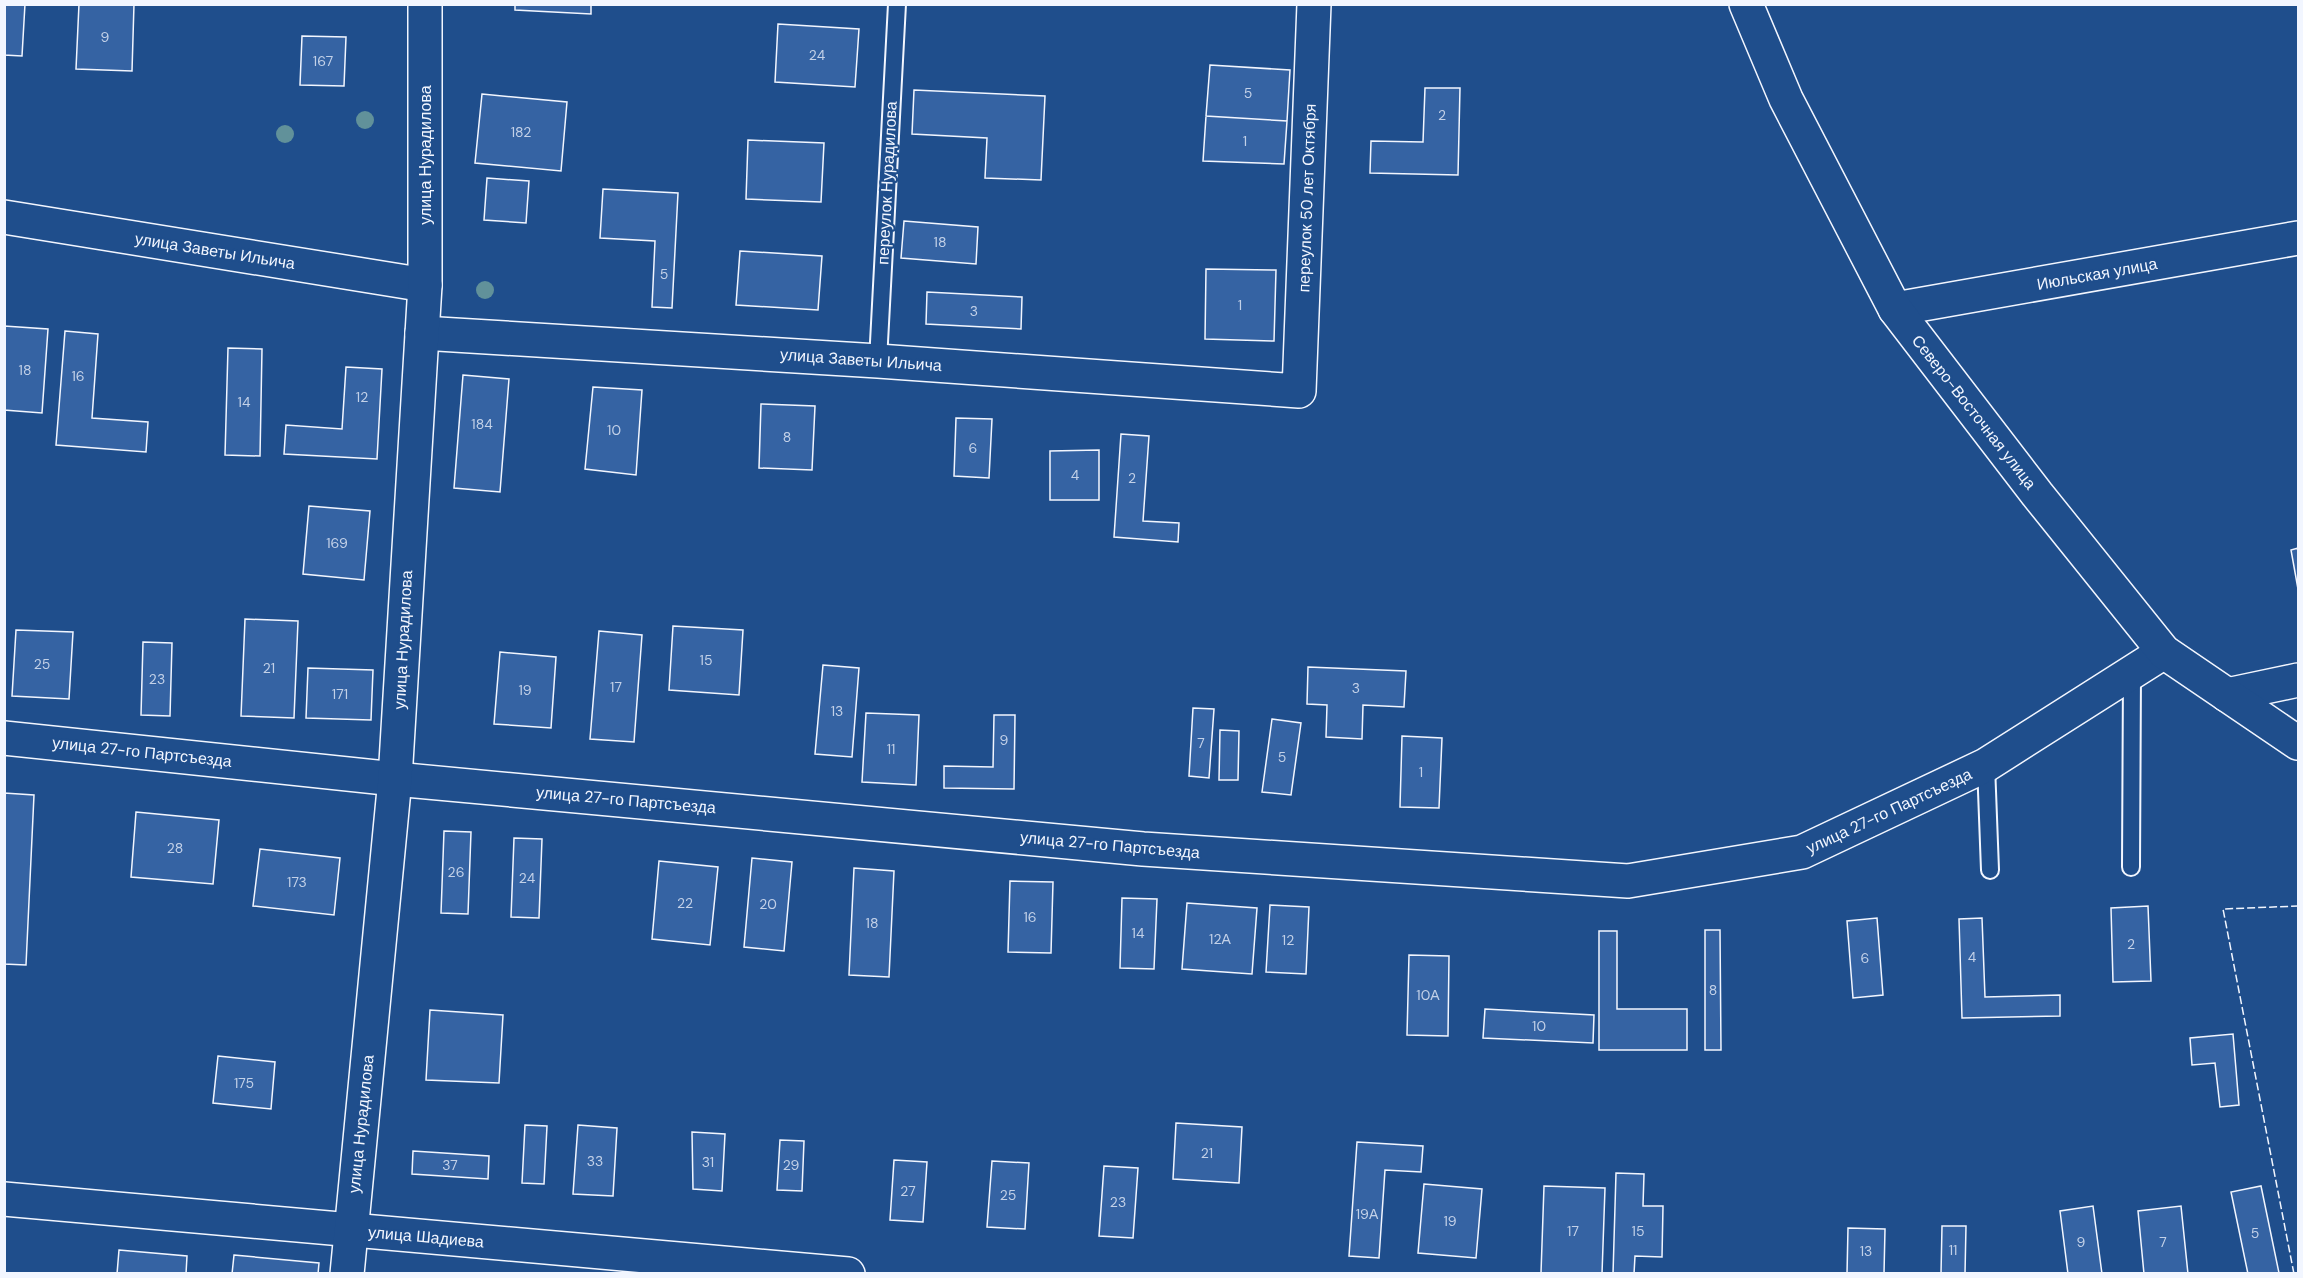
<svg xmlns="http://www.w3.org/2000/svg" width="2303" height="1278" font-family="'DM Sans',sans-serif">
<rect width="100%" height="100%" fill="#1f4e8c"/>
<path fill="#3563a3" stroke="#f2f6ff" stroke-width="1.5" d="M4,4H25L22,56L4,55Z
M79,4H134L132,71L76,69Z
M515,4H591V14L515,10Z
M778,24L859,29L855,87L775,82Z
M302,36L346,37L344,86L300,85Z
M1210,65L1290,70L1287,121L1206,116Z
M1425,88H1460L1458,175L1370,173L1371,141L1423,142Z
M914,90L1045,96L1041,180L985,178L987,138L912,134Z
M482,94L567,102L561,171L475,163Z
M1206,116L1287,121L1284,164L1203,161Z
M748,140L824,143L821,202L746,199Z
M487,178L529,181L526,223L484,220Z
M603,189L678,193L672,308L652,307L655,241L600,238Z
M904,221L978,227L976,264L901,258Z
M740,251L822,256L818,310L736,305Z
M1206,269L1276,270L1274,341L1205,339Z
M927,292L1022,297L1021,329L926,324Z
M4,326L48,329L42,413L4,410Z
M65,331L98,334L92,418L148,422L146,452L56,445Z
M228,348L262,349L260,456L225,455Z
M346,367L382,369L377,459L284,454L286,425L342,429Z
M463,375L509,379L500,492L454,488Z
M593,387L642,390L636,475L585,469Z
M761,404L815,406L812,470L759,468Z
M956,418L992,419L989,478L954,476Z
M1121,434L1149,436L1143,521L1179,523L1178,542L1114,537Z
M1099,450V500H1050V451Z
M309,506L370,511L364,580L303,574Z
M2298,548V589L2291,550Z
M245,619L298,621L294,718L241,716Z
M673,626L743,630L739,695L669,690Z
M16,630L73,632L69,699L12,696Z
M599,631L642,635L634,742L590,739Z
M143,642L172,643L170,716L141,715Z
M500,652L556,657L551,728L494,724Z
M823,665L859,668L852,757L815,754Z
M1308,667L1406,671L1404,707L1363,705L1362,739L1326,737L1327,705L1307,704Z
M308,668L373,670L371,720L306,718Z
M1193,708L1214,709L1209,778L1189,776Z
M866,713L919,715L916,785L862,782Z
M994,715H1015L1014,789L944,788V766L993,767Z
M1272,719L1301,723L1291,795L1262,792Z
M1220,730L1239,731L1238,780H1219Z
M1402,736L1442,738L1439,808L1400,807Z
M4,793L34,795L26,965L4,964Z
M136,812L219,820L213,884L131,877Z
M444,831L471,832L468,914L441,913Z
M514,838L542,839L539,918L511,917Z
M260,849L340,858L334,915L253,906Z
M752,858L792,862L784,951L744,947Z
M659,861L718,867L710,945L652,939Z
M854,868L894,871L889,977L849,975Z
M1010,881L1053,882L1051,953L1008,952Z
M1122,898L1157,899L1154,969L1120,968Z
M1187,903L1257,908L1252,974L1182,969Z
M1270,905L1309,907L1306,974L1266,972Z
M2148,906L2151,981L2113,982L2111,908Z
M1877,918L1883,995L1853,998L1847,921Z
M1982,918L1985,997L2060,995V1016L1962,1018L1959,919Z
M1705,930H1720L1721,1050H1705Z
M1599,931H1617V1009H1687V1050H1599Z
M1409,955L1449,956L1448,1036L1407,1035Z
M1485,1009L1594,1015L1593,1043L1483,1038Z
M430,1010L503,1015L499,1083L426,1080Z
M2233,1034L2239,1105L2220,1107L2215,1063L2192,1065L2190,1038Z
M218,1056L275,1062L271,1109L213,1103Z
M1176,1123L1242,1127L1239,1183L1173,1179Z
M525,1125L547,1126L544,1184L522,1183Z
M578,1125L617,1128L613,1196L573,1194Z
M692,1132L725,1134L722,1191L693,1189Z
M780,1140L804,1141L802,1191L777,1190Z
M1357,1142L1423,1146L1421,1172L1385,1170L1379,1258L1349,1256Z
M413,1151L489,1156L488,1179L412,1174Z
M894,1160L927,1162L923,1222L890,1220Z
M992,1161L1029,1163L1025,1229L987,1227Z
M1104,1166L1138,1168L1133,1238L1099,1236Z
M1616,1173L1644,1174L1643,1206H1663L1662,1257L1635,1256L1634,1274H1613Z
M1424,1184L1482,1189L1476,1258L1418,1253Z
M1544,1186L1605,1188L1602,1274L1541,1273Z
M2261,1186L2279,1273L2248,1274L2231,1192Z
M2093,1206L2102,1274H2068L2060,1211Z
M2181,1206L2188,1274H2144L2138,1211Z
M1942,1226H1966L1965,1274H1941Z
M1848,1228L1885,1229L1884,1274H1847Z
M119,1250L187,1256L186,1274H117Z
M234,1255L319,1263L318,1274H232Z"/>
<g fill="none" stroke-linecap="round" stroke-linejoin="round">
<g stroke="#f2f6ff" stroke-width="20">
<path id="service" d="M878,361L897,4
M1986,765L1990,870
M2131,867L2132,672"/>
</g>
<g stroke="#f2f6ff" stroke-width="36">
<path id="minor" d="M4,217L425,285
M1895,309L2298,238
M422,333L878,361L1299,391L1314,4
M2227,695L2298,680
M4,738L395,779L1143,849L1628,881L1802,852L1986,765L2164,652
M4,1199L848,1274"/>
</g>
<g stroke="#f2f6ff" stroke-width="36">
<path id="tertiary" d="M1746,4L1786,99L1895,309L2037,494L2164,652L2298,743
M347,1274L395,779L425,285V4"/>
</g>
<use href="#service" stroke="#1f4e8c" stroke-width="16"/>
<use href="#minor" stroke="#1f4e8c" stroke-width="33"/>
<use href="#tertiary" stroke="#1f4e8c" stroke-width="33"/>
<path stroke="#f2f6ff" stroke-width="1.5" stroke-dasharray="8 3" stroke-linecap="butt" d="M2294,1274L2223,909L2298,906"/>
</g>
<g fill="#61919a">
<circle cx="365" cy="120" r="9"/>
<circle cx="285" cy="134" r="9"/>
<circle cx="485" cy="290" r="9"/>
</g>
<g text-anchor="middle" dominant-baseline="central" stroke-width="4.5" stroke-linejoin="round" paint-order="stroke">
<g font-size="14" fill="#c3d1e8">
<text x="105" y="37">9</text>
<text x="817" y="55">24</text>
<text x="323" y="61">167</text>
<text x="1248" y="93">5</text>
<text x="1442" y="115">2</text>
<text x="521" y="132">182</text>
<text x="1245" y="141">1</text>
<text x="940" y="242">18</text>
<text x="664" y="274">5</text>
<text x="1240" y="305">1</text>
<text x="974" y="311">3</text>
<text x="25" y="370">18</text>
<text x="78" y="376">16</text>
<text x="362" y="397">12</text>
<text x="244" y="402">14</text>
<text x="482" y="424">184</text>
<text x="614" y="430">10</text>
<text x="787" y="437">8</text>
<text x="973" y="448">6</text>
<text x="1075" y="475">4</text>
<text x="1132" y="478">2</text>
<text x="337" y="543">169</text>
<text x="706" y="660">15</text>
<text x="42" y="664">25</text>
<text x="269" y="668">21</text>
<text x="157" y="679">23</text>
<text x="616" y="687">17</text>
<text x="1356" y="688">3</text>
<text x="525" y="690">19</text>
<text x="340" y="694">171</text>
<text x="837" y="711">13</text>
<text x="1004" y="740">9</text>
<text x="1201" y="743">7</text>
<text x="891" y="749">11</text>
<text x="1282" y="757">5</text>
<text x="1421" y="772">1</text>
<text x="175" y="848">28</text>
<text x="456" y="872">26</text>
<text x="527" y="878">24</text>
<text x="297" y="882">173</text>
<text x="685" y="903">22</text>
<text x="768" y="904">20</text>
<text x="1030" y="917">16</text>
<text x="872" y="923">18</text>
<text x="1138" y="933">14</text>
<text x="1220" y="939">12А</text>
<text x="1288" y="940">12</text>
<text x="2131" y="944">2</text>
<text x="1972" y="957">4</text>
<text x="1865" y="958">6</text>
<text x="1713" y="990">8</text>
<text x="1428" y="995">10А</text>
<text x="1539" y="1026">10</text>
<text x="244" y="1083">175</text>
<text x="1207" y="1153">21</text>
<text x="595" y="1161">33</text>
<text x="708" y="1162">31</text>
<text x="450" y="1165">37</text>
<text x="791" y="1165">29</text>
<text x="908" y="1191">27</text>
<text x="1008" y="1195">25</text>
<text x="1118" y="1202">23</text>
<text x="1367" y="1214">19А</text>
<text x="1450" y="1221">19</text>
<text x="1573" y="1231">17</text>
<text x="1638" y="1231">15</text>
<text x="2255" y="1233">5</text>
<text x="2081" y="1242">9</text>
<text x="2163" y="1242">7</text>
<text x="1953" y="1250">11</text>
<text x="1866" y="1251">13</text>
</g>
<g font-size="16" fill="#f2f6ff" stroke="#1f4e8c">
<text transform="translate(425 155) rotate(-90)">улица Нурадилова</text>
<text transform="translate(887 183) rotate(-87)">переулок Нурадилова</text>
<text transform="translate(1307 198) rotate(-88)">переулок 50 лет Октября</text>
<text transform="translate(215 251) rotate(9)">улица Заветы Ильича</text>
<text transform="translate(2097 274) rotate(-10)">Июльская улица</text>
<text transform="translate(861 360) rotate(4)">улица Заветы Ильича</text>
<text transform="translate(1974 412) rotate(52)">Северо-Восточная улица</text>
<text transform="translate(403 640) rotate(-87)">улица Нурадилова</text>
<text transform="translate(142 752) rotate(6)">улица 27-го Партсъезда</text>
<text transform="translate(626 800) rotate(5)">улица 27-го Партсъезда</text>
<text transform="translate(1889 811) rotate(-25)">улица 27-го Партсъезда</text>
<text transform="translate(1110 845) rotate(5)">улица 27-го Партсъезда</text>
<text transform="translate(361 1124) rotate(-84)">улица Нурадилова</text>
<text transform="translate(426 1237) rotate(5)">улица Шадиева</text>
</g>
</g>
<rect width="2303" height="1278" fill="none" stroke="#f2f6ff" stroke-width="12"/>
</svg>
